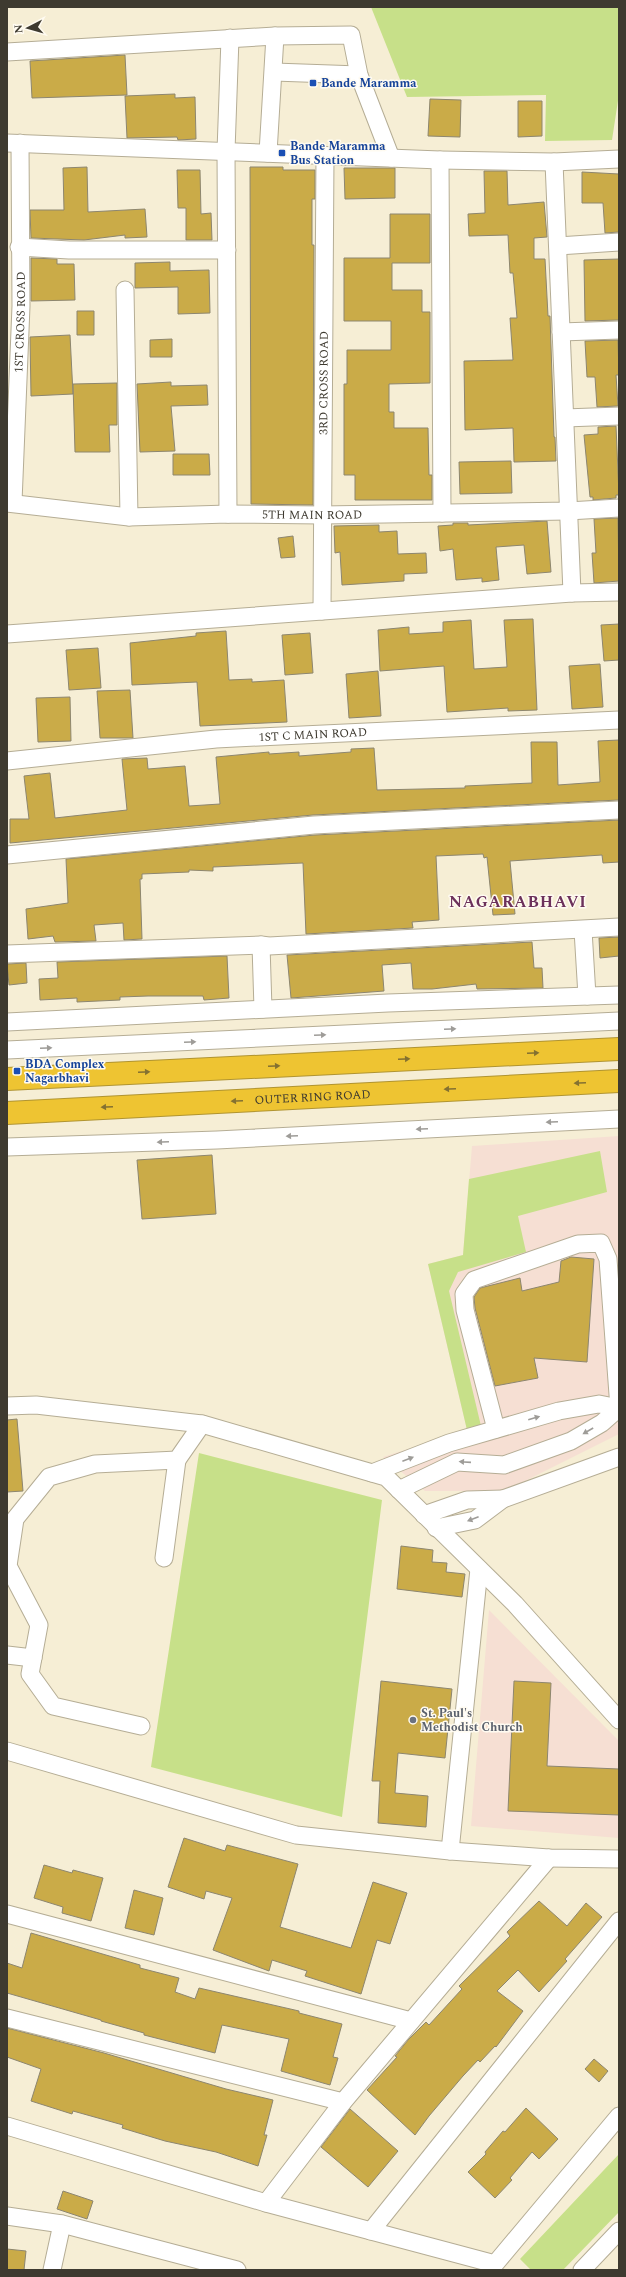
<svg xmlns="http://www.w3.org/2000/svg" width="626" height="2277" font-family="Spectral,serif">
<rect width="100%" height="100%" fill="#f6eed5"/>
<path fill="#f6dfd3" d="M619,1136V1434L505,1491H425L383,1457L467,1430L428,1264L463,1255L472,1146Z
M489,1610L619,1741V1838L471,1826Z"/>
<path fill="#c7e089" d="M371,7H619V94L612,140L545,141L546,95L407,97Z
M600,1151L607,1192L518,1216L526,1252L458,1272L449,1291L481,1426L467,1430L428,1264L463,1255L469,1179Z
M199,1453L382,1500L342,1817L151,1767Z
M619,2154V2212L563,2270H531L520,2259Z"/>
<path fill="#caab48" stroke="#8d866f" d="M125,55L127,95L32,98L30,61Z
M175,94V98L195,97L196,139L178,140L177,137L127,138L125,96Z
M430,99L461,100L460,137L428,136Z
M518,101H542V136L518,137Z
M87,167L88,212L145,209L147,237L125,238V235L84,240L31,238L30,210H64L63,168Z
M250,167H283V170H315V199H312V245H314L313,505L251,504Z
M344,168H395V198L345,199Z
M177,170H200L201,214L211,213L212,240H186V208H178Z
M484,171H507L508,205L544,202L547,237L534,238V259H545L548,316H550L554,437H555L556,461L514,462L513,428L465,430L464,361L513,360L510,318H517L513,273H510L508,235L469,236L468,214L485,213Z
M582,172L619,174V232L605,233L603,203H582Z
M390,214H430V263H392V290H422V312H430V383L389,384V412H394V428H428L429,475H432V500H355V475H344V384H347V350H391V321H344V258H390Z
M31,258L57,259V264H74L75,300L31,301Z
M619,259V320L585,321L584,260Z
M170,262V271L209,270L210,313L178,314V287L135,288V263Z
M77,311H94V335H77Z
M70,335L73,394L31,396L30,337Z
M172,339V357H150V340Z
M618,340L619,375H616L618,406L597,407L595,377H587L585,341Z
M171,382V386L207,385L208,405L171,406L175,451L140,452L137,384Z
M117,383V425H109L110,452H75L73,384Z
M616,426L619,495H616V498L593,500V497H590L584,435L598,434V427Z
M173,454H209L210,475H173Z
M511,461L512,493L460,494L459,462Z
M618,518L619,581L594,583L592,553H596L594,519Z
M547,521L551,572L527,574L524,545L496,547L499,580L482,582V578L456,580L453,549L440,551L438,526L453,525V523H468V525Z
M379,525V532L397,531L398,554L426,553L427,573L404,574V581L342,585L340,552L335,553L334,526Z
M293,536L295,557L281,558L278,538Z
M533,619L537,710L508,711V708L447,712L444,666L380,671L378,630L409,627V634L443,632V622L471,620L474,669L507,667L504,620Z
M619,624V660L604,661L601,625Z
M226,631L229,680L252,679V682L284,680L287,722L200,726L197,682L132,685L130,643L196,636V633Z
M310,633L313,673L285,675L282,635Z
M98,648L101,688L69,690L66,650Z
M600,664L603,707L572,709L569,666Z
M378,671L381,716L349,718L346,674Z
M130,690L133,738H100L97,691Z
M70,697L71,741L38,742L36,698Z
M619,740V800L313,815L10,843V819H29L24,776L50,773L55,818L127,810L122,759L147,758L148,769L185,766L189,806L220,804L216,757L269,752V754L299,752V756L351,752V749L374,748L377,790L465,788V786L532,783L531,742H557L558,785L600,782L598,741Z
M619,820V862L603,863L602,855L510,861L515,914L493,915L487,857L484,858L483,854L436,856L439,920L412,922L413,928L306,934L303,863L213,867V871L189,870V872L142,874V879H140L142,939L124,940L123,923L94,925L96,941L55,942L53,936L28,939L26,909L68,903L66,859L315,835Z
M619,937V956L600,958L599,938Z
M532,942L534,968H542L543,988L477,989L476,984L432,989H413L411,963L382,965L384,991L291,998L287,955Z
M227,956L229,998L204,1000L203,996H148L120,997V1000L77,1002V998L40,1000L39,979L58,978L57,962Z
M26,963L27,983L9,985L7,964Z
M212,1155L216,1214L142,1219L137,1160Z
M571,1257L594,1259L587,1362L534,1358L538,1378L495,1386L475,1308L474,1297L480,1288L520,1278L522,1291L559,1282L561,1261Z
M17,1419L23,1491L7,1492V1420Z
M401,1546L433,1550L432,1562L447,1563L446,1572L465,1574L462,1597L397,1589Z
M381,1681L452,1689L445,1758L398,1753L395,1793L428,1796L426,1827L378,1823L380,1781H372Z
M514,1681L551,1683L547,1766L619,1769V1815L508,1811Z
M184,1838L225,1851L227,1845L298,1864L280,1927L351,1948L373,1882L407,1893L390,1944L377,1940L361,1994L305,1976L307,1971L272,1960L269,1971L213,1950L232,1898L206,1891L204,1899L168,1887Z
M44,1865L72,1873L73,1870L103,1878L91,1921L62,1913L63,1907L34,1898Z
M134,1890L163,1898L154,1935L125,1928Z
M539,1901L567,1926L586,1903L602,1917L565,1959L567,1961L539,1992L518,1970L497,1991L523,2011L496,2047L495,2046L480,2062L478,2060L463,2076L429,2116L415,2135L367,2090L397,2057L395,2056L408,2040L426,2022L429,2025L462,1989L459,1986L510,1936L507,1932Z
M31,1933L140,1965V1968L179,1978L175,1992L195,1999L199,1988L299,2011V2013L342,2024L333,2057L338,2058L330,2085L281,2071L289,2039L222,2025L215,2053L144,2035V2033L101,2021V2020L7,1993V1963L22,1968Z
M7,2028L104,2053L226,2089L273,2100L264,2135H267L258,2166L216,2152L165,2141L122,2128L123,2125L73,2111L72,2114L31,2101L41,2069L7,2057Z
M594,2059L608,2071L599,2082L585,2069Z
M526,2108L558,2139L539,2159L532,2152L510,2178L512,2180L495,2198L468,2172L486,2154L485,2152L503,2131L505,2132Z
M350,2109L398,2151L368,2187L321,2147Z
M63,2191L93,2201L87,2219L57,2209Z
M7,2249L26,2251L24,2270H7Z"/>
<g fill="none" stroke-linecap="round" stroke-linejoin="round">
<g stroke="#b5ad95" stroke-width="19">
<g id="minor">
<path d="M7,52L275,36L351,35L359,75L391,158"/>
<path d="M274,72L359,75"/>
<path d="M7,143L440,160L554,162L619,159"/>
<path d="M268,153L275,36"/>
<path d="M440,160L442,513"/>
<path d="M554,162L572,593"/>
<path d="M558,246L619,242"/>
<path d="M19,247L69,250H227"/>
<path d="M125,290L129,517"/>
<path d="M561,332L619,330"/>
<path d="M565,418L619,416"/>
<path id="s1" d="M13,502L21,306L20,143"/>
<path id="s2" d="M7,503L129,517L228,514L322,515L568,511L619,508"/>
<path d="M228,514L226,151L230,38"/>
<path id="s3" d="M322,611L325,156"/>
<path d="M7,634L572,593L619,592"/>
<path id="s4" d="M7,761L216,739L619,720"/>
<path d="M7,855L314,825L619,810"/>
<path d="M583,930L587,996"/>
<path d="M261,945L263,1009"/>
<path d="M7,954L261,945L269,946L619,927"/>
<path d="M7,1022L388,1003L619,995"/>
<path d="M7,1050L619,1021"/>
<path d="M7,1147L217,1140L619,1119"/>
<path d="M7,1406L36,1405L202,1424L386,1477L515,1604L619,1720"/>
<path d="M496,1429L465,1310L464,1294L474,1280L578,1244L601,1243L608,1259L619,1408"/>
<path d="M372,1473L449,1443L559,1411L599,1404L619,1408"/>
<path d="M399,1490L457,1462L504,1465L571,1441L602,1423L619,1408"/>
<path d="M424,1515L467,1500L503,1499"/>
<path d="M436,1528L475,1520L503,1499L619,1457"/>
<path d="M164,1558L177,1460"/>
<path d="M7,1655L33,1658"/>
<path d="M141,1726L53,1706L30,1674L39,1625L8,1566L15,1519L49,1477L95,1464L177,1460L202,1424"/>
<path d="M7,1751L296,1835L450,1851L549,1858L619,1859"/>
<path d="M450,1851L479,1569"/>
<path d="M7,1914L411,2021"/>
<path d="M7,2018L343,2102"/>
<path d="M7,2126L266,2203L495,2264L619,2116"/>
<path d="M266,2203L343,2102L549,1858"/>
<path d="M7,2216L62,2224L237,2270"/>
<path d="M371,2231L619,1921"/>
<path d="M52,2270L62,2224"/>
<path d="M582,2270L619,2231"/>
</g>
</g>
<g stroke="#b09431" stroke-width="24">
<g id="highway">
<path d="M7,1079L619,1049"/>
<path id="s5" d="M7,1113L619,1081"/>
</g>
</g>
<use href="#minor" stroke="#fff" stroke-width="17"/>
<use href="#highway" stroke="#eec432" stroke-width="22"/>
</g>
<defs><path id="oneway-solid" d="M-6-.8H1V-3.2L6.5 0L1 3.2V.8H-6Z"/></defs>
<g fill="#9e9c98">
<use href="#oneway-solid" transform="translate(450 1029) rotate(-3)"/>
<use href="#oneway-solid" transform="translate(320 1035) rotate(-3)"/>
<use href="#oneway-solid" transform="translate(190 1042) rotate(-3)"/>
<use href="#oneway-solid" transform="translate(46 1048) rotate(-3)"/>
<use href="#oneway-solid" transform="translate(552 1122) rotate(177)"/>
<use href="#oneway-solid" transform="translate(422 1129) rotate(177)"/>
<use href="#oneway-solid" transform="translate(292 1136) rotate(177)"/>
<use href="#oneway-solid" transform="translate(163 1142) rotate(178)"/>
<use href="#oneway-solid" transform="translate(534 1418) rotate(-16)"/>
<use href="#oneway-solid" transform="translate(588 1431) rotate(150)"/>
<use href="#oneway-solid" transform="translate(408 1459) rotate(-21)"/>
<use href="#oneway-solid" transform="translate(465 1462) rotate(-176)"/>
<use href="#oneway-solid" transform="translate(473 1519) rotate(159)"/>
</g>
<g fill="#847131">
<use href="#oneway-solid" transform="translate(533 1053) rotate(-3)"/>
<use href="#oneway-solid" transform="translate(404 1059) rotate(-3)"/>
<use href="#oneway-solid" transform="translate(274 1066) rotate(-3)"/>
<use href="#oneway-solid" transform="translate(144 1072) rotate(-3)"/>
<use href="#oneway-solid" transform="translate(580 1083) rotate(177)"/>
<use href="#oneway-solid" transform="translate(450 1089) rotate(177)"/>
<use href="#oneway-solid" transform="translate(237 1101) rotate(177)"/>
<use href="#oneway-solid" transform="translate(107 1107) rotate(177)"/>
</g>
<g fill="#1a4fb4" stroke="#fffbf1" stroke-width="1.5">
<rect x="309" y="79" width="8" height="8" rx="2"/>
<rect x="278" y="149" width="8" height="8" rx="2"/>
<rect x="13" y="1067" width="8" height="8" rx="2"/>
</g>
<circle fill="#6b7280" stroke="#fffbf1" stroke-width="1.5" cx="413" cy="1720" r="4"/>
<g text-anchor="middle" dominant-baseline="central" stroke-width="3" stroke-linejoin="round" paint-order="stroke">
<g font-size="12" font-weight="bold" fill="#164399" stroke="#fffbf1" text-anchor="start">
<text x="321" y="83">Bande Maramma</text>
<text x="290" y="146">Bande Maramma<tspan x="290" dy="14">Bus Station</tspan></text>
<text x="25" y="1064">BDA Complex<tspan x="25" dy="14">Nagarbhavi</tspan></text>
</g>
<g font-size="12" fill="#3e3a30" stroke="#fffbf1">
<text stroke="none"><textPath href="#s1" startOffset="180">1ST CROSS ROAD</textPath></text>
<text stroke="none"><textPath href="#s3" startOffset="228">3RD CROSS ROAD</textPath></text>
<text stroke="none"><textPath href="#s2" startOffset="306">5TH MAIN ROAD</textPath></text>
<text stroke="none"><textPath href="#s4" startOffset="307">1ST C MAIN ROAD</textPath></text>
<text stroke="none"><textPath href="#s5" startOffset="306">OUTER RING ROAD</textPath></text>
</g>
<g font-size="12" font-weight="bold" fill="#5b616d" stroke="#fffbf1" text-anchor="start">
<text x="421" y="1713">St. Paul's<tspan x="421" dy="14">Methodist Church</tspan></text>
</g>
<g font-size="16" font-weight="bold" letter-spacing="1" fill="#6c315b" stroke="#fffbf1">
<text x="518" y="902">NAGARABHAVI</text>
</g>
</g>
<rect width="626" height="2277" fill="none" stroke="#3e3a30" stroke-width="16"/>
<g transform="translate(28 28) rotate(264)" stroke="#fffbf1" stroke-width="3" paint-order="stroke">
<path d="M0-3L7 15L0 10L-7 15Z" fill="#3e3a30"/>
<text y="-6" font-size="11" font-weight="bold" text-anchor="middle" fill="#3e3a30">N</text>
</g>
</svg>
